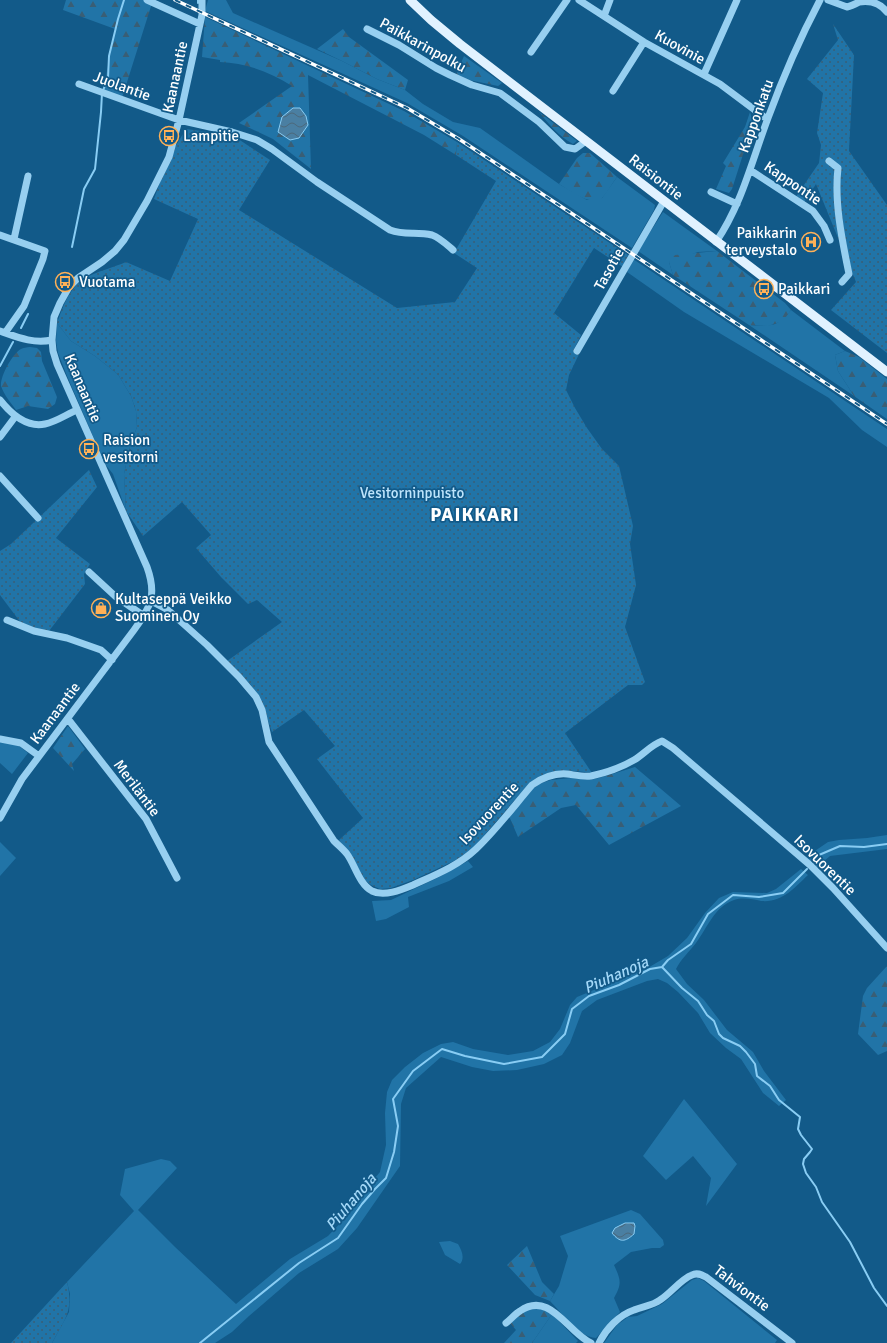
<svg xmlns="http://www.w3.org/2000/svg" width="887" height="1343" font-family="Signika,sans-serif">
<defs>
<pattern id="forest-firs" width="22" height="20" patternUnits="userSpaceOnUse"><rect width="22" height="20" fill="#2174a7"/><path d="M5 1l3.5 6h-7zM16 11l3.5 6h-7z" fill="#395e75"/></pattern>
<pattern id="park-dots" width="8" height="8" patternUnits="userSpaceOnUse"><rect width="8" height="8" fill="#2174a7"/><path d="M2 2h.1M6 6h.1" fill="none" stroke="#395e75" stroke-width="1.8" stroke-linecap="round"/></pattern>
<pattern id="water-waves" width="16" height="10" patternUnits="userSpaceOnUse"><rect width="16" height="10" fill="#4a7fa2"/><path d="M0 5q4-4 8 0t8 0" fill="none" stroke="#4b687b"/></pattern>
</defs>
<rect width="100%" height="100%" fill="#125a89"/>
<path fill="#2174a7" d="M208,0H226L233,13L342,61L377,79L405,90L423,104L453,122L480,128L559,184L587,200L602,198L617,177L655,205L654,210L632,248L463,136L407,103L205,11Z
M663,212L717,251L698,252L669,262L673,275L638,251Z
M633,259L887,429V447L862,430L829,398L684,312L627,272Z
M791,310L845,351L835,355L838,371L854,396L749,325C770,326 777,328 791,310Z
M57,323L71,341L95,356L115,372L119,376L131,396L136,411L137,427L130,446L124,474L126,511L113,474L105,464L67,376L58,353L56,341Z
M0,742L18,745L28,753L12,774L0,763Z
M887,835V849L830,856L817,867L806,857L828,842L839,840L867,838Z
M0,842L16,858L0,876Z
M468,861L473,867L449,881L408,897L409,907L386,919L376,921L372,901L391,900L439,877Z
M801,869L808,875C794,888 782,903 761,901C753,899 742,897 734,900C714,907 708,927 696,943C689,952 681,959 676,969L687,984L704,1000L727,1030L753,1052L764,1071L786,1100L779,1106L763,1093L741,1059L726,1048L710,1033L698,1013L678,992L667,983L658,979L647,981L597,1000L582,1011L570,1043L562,1055L544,1064L517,1070L493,1071L472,1067L441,1057L406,1088L401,1104L400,1166L357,1228L338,1249L299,1273L249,1316L232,1332L215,1343H52L69,1312L70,1294L67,1282L134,1211L120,1195L125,1169L161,1159L170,1161L177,1168L138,1210L175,1247L236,1304L290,1259L328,1236L349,1214L364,1191L380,1172L386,1145L385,1113L387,1092L392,1080L405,1067L423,1053L441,1044L453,1042L473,1049L508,1055L533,1051L550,1042L560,1029L570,1005L577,997L651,966L668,956L687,938L705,913L719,898L733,892L767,893L776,889Z
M684,1099L737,1164L706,1206L711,1178L693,1156L666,1180L643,1156Z
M631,1210L640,1214L663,1240L664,1245L660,1248H652L631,1252L614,1265C621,1280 622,1284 614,1298L620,1312L596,1338C578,1337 562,1313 550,1301L559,1286L568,1256L560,1236Z
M450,1241L458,1244C462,1251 465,1258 460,1264L445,1255L439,1242Z
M698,1278L704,1281L777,1340L775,1343H604L617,1325L628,1317L637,1316L662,1304L692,1280Z
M552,1314L578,1341L576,1343H532Z"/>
<path fill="url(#forest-firs)" d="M66,0H145L152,3L122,98L103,92L115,29L63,10Z
M205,17L404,111L457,142L456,155L424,135L308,75L311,169L273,139L239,123L292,86C270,72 246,63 220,62V60L202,57Z
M343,29L349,37L408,80L405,90L377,79L342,61L317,49Z
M464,56L502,83L498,86L455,77Z
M539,112L577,141L573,144C558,136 549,124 539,112Z
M750,112L753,123L732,189L729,193L716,189L726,166L723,163L745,127Z
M583,153H590L617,177C612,183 608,192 602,198C591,207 569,190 559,184L577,158Z
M717,251L785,303L791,310L783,321L768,326L749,325L673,275L669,262L675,255Z
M30,347L37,348L41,352L42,361L57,397L55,404L48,409L28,406L16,410C11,403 4,395 1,386C0,377 12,354 21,349C23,348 27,347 30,347Z
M845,351L859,357L887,379V419L854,396L838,371L835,355Z
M68,726L85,749L72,764L74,771L53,748Z
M635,767L681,806L609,845L576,805L561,808L518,837L509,816L536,785L551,780L571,778L590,780L606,776Z
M887,966V1051L878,1055L858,1034L863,996L867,988Z
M527,1246L542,1282L554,1294L550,1301L535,1295L507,1265Z
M536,1308L542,1309L552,1314L532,1343H504L516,1330L510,1323L525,1311Z"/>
<path fill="url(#park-dots)" d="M833,24L854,55L849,151L887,205V353L831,310L856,282L816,184L803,204L795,198L819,163L821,145L817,133L823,93L807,79L838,40Z
M186,129L232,135L270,160L239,210L397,308L455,302L477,268L454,253L496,181L456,155L457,142L628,255L623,267L594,248L554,313L581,335L574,349L580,352L569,375L566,390L575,408L587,428L602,449L619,466L633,526L630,544L636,585L625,627L645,682L642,685H628L565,733L592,773C562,769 551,767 526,787L473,848L456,860L413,880L391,888L380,889L371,885L364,879L339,840L363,818L317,759L335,746L304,710L272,732L261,701L251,685L227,661L282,622L257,600L248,604L221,577L196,548L211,535L182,502L143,536L126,511L124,474L130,446L137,427L136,411L131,396L119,376L115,372L95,356L71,341L57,323C63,307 69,288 85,278C96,272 114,267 126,262L170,281L198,219L154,199L169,157Z
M89,470L97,487L56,538L90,564L84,574L85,584L49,631L24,627L0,595V551L11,544Z
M67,1282C74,1311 65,1319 52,1343H11Z"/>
<path fill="url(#water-waves)" stroke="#89cdf4" d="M293,108H300L306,116L308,125L299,138L290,140L278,132L282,117Z
M625,1223H634L635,1226L634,1234C625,1242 620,1243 612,1233L615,1228Z"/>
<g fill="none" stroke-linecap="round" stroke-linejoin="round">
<path stroke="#89cdf4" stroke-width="2" d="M198,3V0
M72,247L84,189L95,169L101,112L102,93L108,78L109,56L118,19L124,0
M21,328L28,314
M0,366L13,342
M814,862L819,855L840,846L864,847L887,844
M662,967L682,988L698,1001L707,1015L714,1021L719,1034L723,1038L740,1046L746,1052L755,1064L757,1076L770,1086L779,1100L800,1117L798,1129L801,1135L812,1149L810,1152L804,1159L803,1164L806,1173L816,1187L822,1202L850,1242L874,1288L887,1306
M200,1343L299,1263L338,1238L362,1204L375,1189L386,1178L394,1152L398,1126L393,1099L413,1071L442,1049L465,1056L504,1064L542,1057L565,1034L572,1009L589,996L619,985L650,969L662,967L668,960L691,944L708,914L733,895L759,897L783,893L807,869"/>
<path stroke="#97cff0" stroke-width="7" d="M147,0L200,24
M579,0L644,42L720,84L767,119
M828,0L847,7C851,6 855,4 859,2C871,0 880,3 887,12
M604,16L610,0
M367,29L399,45L436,68L450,75L472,85L500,93L539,122L565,147L575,149L586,141
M531,52L567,0
M704,74L737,0
M79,84L179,120L232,132L257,140L272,149L317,182L390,230C405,236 417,231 432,235C440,238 446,244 453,250
M613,91L644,42
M829,161L838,168C834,202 842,240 849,274L842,282
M750,170L813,211L824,226L830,240
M711,192L737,204
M0,235L45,251L43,259L24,306L5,333
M14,239L28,176
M716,242C742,204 752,160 768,118C783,77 800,38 820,0
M0,331C17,337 33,344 52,340
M577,351L664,201
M0,400C11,414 26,428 45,424C56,422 67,414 77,410
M0,437L15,417
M0,476L38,518
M89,572L115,596L144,616
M151,601L168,610L207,645L239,677L256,697L262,710L269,742L334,841C338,845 343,849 347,854C355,865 359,884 372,891C384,897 401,890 413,885C435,875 458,866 476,849C496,830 514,806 532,785C542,778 555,773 567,774C575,775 583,777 591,776C605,773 622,767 634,760C644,754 651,745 662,741L673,748L810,865L833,888L887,948
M7,620L34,631L67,638L101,650L112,660
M68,719L146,819L177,878
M0,739L21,743L39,756
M0,818L22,779L134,630C151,607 157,595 147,567L57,364L53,351L52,340L54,317L60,303L69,287L78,278L102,262L115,251L124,240L147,201L169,157L179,120L202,15V0
M506,1323C511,1319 515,1314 520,1311C550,1290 568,1333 591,1343
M599,1343C606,1329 619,1315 634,1310C643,1306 652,1306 660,1300C671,1293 681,1279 692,1275C697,1272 702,1275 706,1277L792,1343"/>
<path stroke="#e1f2ff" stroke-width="9" d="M410,0L431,20L460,44L887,372"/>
<g stroke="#fff" stroke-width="3.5">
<path id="rail" d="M175,0L407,108L459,139L574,215L887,424"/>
</g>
<use href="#rail" stroke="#125a89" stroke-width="2" stroke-dasharray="6" stroke-linecap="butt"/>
</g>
<defs>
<g id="bus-ring" transform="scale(1)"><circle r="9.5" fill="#125a89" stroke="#ffb157" stroke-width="1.5"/><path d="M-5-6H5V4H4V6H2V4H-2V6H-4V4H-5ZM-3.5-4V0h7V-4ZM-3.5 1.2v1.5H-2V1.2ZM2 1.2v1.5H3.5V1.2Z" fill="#ffb157"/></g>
<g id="hospital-ring" transform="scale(1)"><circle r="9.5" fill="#125a89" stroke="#ffb157" stroke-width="1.5"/><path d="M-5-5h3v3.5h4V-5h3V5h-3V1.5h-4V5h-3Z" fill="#ffb157"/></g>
<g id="shop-ring" transform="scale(1)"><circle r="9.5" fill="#125a89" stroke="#ffb157" stroke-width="1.5"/><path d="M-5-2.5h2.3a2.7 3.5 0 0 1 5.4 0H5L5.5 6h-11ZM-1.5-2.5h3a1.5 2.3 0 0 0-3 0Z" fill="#ffb157"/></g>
</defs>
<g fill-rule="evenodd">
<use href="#bus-ring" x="169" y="136"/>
<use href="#hospital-ring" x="811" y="242"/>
<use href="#bus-ring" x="65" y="282"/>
<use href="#bus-ring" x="764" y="289"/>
<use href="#bus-ring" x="89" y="449"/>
<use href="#shop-ring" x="101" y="608"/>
</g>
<g text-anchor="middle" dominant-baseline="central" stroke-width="3.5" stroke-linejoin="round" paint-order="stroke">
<g font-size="15" fill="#fff" stroke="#125a89">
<text transform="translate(423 45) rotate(29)">Paikkarinpolku</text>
<text transform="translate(680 47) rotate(29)">Kuovinie</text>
<text transform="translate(175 77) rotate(-78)">Kaanaantie</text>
<text transform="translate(122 86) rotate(20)">Juolantie</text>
<text transform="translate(756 116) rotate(-70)">Kapponkatu</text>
<text transform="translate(656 177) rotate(38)">Raisiontie</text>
<text transform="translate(793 183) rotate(34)">Kappontie</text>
<text transform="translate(609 269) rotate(-61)">Tasotie</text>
<text transform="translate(83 388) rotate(67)">Kaanaantie</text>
<text transform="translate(55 713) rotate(-53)">Kaanaantie</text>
<text transform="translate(137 788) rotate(53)">Meriläntie</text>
<text transform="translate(489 813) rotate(-47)">Isovuorentie</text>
<text transform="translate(825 865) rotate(44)">Isovuorentie</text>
<text transform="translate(742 1288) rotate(37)">Tahviontie</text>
</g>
<g font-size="15" fill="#fff" stroke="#125a89" text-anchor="start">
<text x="183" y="136">Lampitie</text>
<text x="797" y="233" text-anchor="end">Paikkarin<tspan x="797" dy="17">terveystalo</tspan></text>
<text x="79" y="282">Vuotama</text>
<text x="778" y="289">Paikkari</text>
<text x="103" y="440">Raision<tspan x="103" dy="17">vesitorni</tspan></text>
<text x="115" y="599">Kultaseppä Veikko<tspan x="115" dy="17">Suominen Oy</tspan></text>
</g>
<g font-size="15" fill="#bee5fc" stroke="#125a89">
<text x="412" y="493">Vesitorninpuisto</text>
</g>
<g font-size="16" font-style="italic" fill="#a3d8f8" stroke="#125a89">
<text transform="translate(616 975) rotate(-24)">Piuhanoja</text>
<text transform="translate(351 1202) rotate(-50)">Piuhanoja</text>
</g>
<g font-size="19" font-weight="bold" letter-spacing="1" fill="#fff" stroke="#125a89">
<text x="475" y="515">PAIKKARI</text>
</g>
</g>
</svg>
